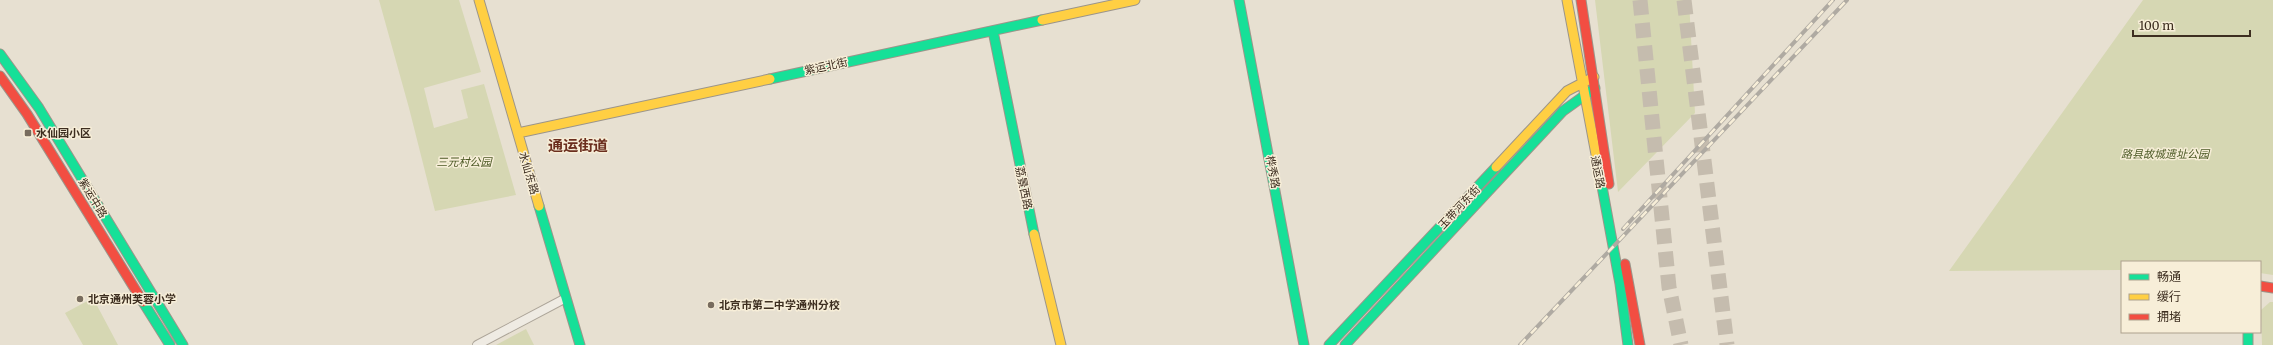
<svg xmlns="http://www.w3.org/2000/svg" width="2273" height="345" font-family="Merriweather,'Noto Sans SC',serif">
<rect width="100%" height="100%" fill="#e7e0d1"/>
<path fill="#d6d7b3" d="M379,0H459L481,72L424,88L434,128L468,118L461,90L484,84L516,195L435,211L409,108Z
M1595,0H1689L1695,113L1618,192Z
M2143,0H2273V275L2260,273V262H2122V270L1949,271Z
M93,298L118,345H83L65,313Z
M2270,302H2273V345H2262L2261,310Z
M526,329L534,345H496Z"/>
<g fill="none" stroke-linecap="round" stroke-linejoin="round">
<path stroke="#c5bcae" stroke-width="15" stroke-dasharray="15 8" stroke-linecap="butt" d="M1640,0L1669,287L1681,345
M1684,0L1727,345"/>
<g stroke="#ada599" stroke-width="10">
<path id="street" d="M477,345L566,298"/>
</g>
<g stroke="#9c958a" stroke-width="11">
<path id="fast" d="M1239,0L1304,345
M993,31L1034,234
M0,54L39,108L183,345
M770,79L1042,20
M1601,181L1620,284L1628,345
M539,206L580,345
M143,302L170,345
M2248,332V345
M1329,345L1496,167
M1345,345L1563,111L1595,88"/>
</g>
<g stroke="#9c958a" stroke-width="11">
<path id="slow" d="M479,0L539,206
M1567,0L1601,181
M1042,20L1135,0
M518,133L770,79
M1496,167L1567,91L1594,77
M1034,234L1061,345"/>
</g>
<g stroke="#9c958a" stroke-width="11">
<path id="jam" d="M1581,0L1609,184
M0,76L27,114L143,302
M1625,264L1640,345
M2260,286L2273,288"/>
</g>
<use href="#street" stroke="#efebe3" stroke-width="8"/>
<use href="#fast" stroke="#16e098" stroke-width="9"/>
<use href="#slow" stroke="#ffcf43" stroke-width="9"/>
<use href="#jam" stroke="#f24e42" stroke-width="9"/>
<g stroke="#afaaa2" stroke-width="4">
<path id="rail" d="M1623,229L1833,0
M1520,345L1847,0"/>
</g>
<use href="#rail" stroke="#f7eed8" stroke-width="2.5" stroke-dasharray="8" stroke-linecap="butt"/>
</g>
<g fill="#786c5e" stroke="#f7eed8" stroke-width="1.5">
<rect x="24" y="129" width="8" height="8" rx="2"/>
<circle cx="80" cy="299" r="4"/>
<circle cx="711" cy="305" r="4"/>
</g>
<g text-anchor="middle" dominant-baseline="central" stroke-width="3" stroke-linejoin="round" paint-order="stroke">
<g font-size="11" fill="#3d2e20" stroke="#f7eed8">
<text transform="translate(826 66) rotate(-12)">紫运北街</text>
<text transform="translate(1273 172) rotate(79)">桦秀路</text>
<text transform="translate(1598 172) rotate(79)">通运路</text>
<text transform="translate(529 173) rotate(74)">水仙东路</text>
<text transform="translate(1024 188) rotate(78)">荔景西路</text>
<text transform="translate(93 198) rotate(59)">紫运中路</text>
<text transform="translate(1459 207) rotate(-47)">玉带河东街</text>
</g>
<g font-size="11" font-weight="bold" fill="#3d2e20" stroke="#f7eed8" text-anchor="start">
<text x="36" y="133">水仙园小区</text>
<text x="88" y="299">北京通州芙蓉小学</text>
<text x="719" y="305">北京市第二中学通州分校</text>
</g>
<g font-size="11" font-style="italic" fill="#4d5a26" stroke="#f7eed8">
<text x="2165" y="154">路县故城遗址公园</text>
<text x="464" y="162">三元村公园</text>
</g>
<g font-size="15" font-weight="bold" fill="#6b2e1e" stroke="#f7eed8">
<text x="578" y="145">通运街道</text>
</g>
</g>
<rect x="2121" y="261" width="140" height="72" fill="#f7eed8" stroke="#ada18e"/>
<rect x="2129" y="274" width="20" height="6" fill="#16e098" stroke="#ada18e"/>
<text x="2157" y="281" font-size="12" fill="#3d2e20">畅通</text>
<rect x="2129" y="294" width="20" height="6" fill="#ffcf43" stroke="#ada18e"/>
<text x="2157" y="301" font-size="12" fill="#3d2e20">缓行</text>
<rect x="2129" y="314" width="20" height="6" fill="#f24e42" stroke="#ada18e"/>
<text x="2157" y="321" font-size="12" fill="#3d2e20">拥堵</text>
<path d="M2133 30v6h117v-6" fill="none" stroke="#3d2e20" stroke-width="2"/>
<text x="2139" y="30" font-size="12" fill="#3d2e20" stroke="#f7eed8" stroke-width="3" paint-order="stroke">100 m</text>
</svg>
